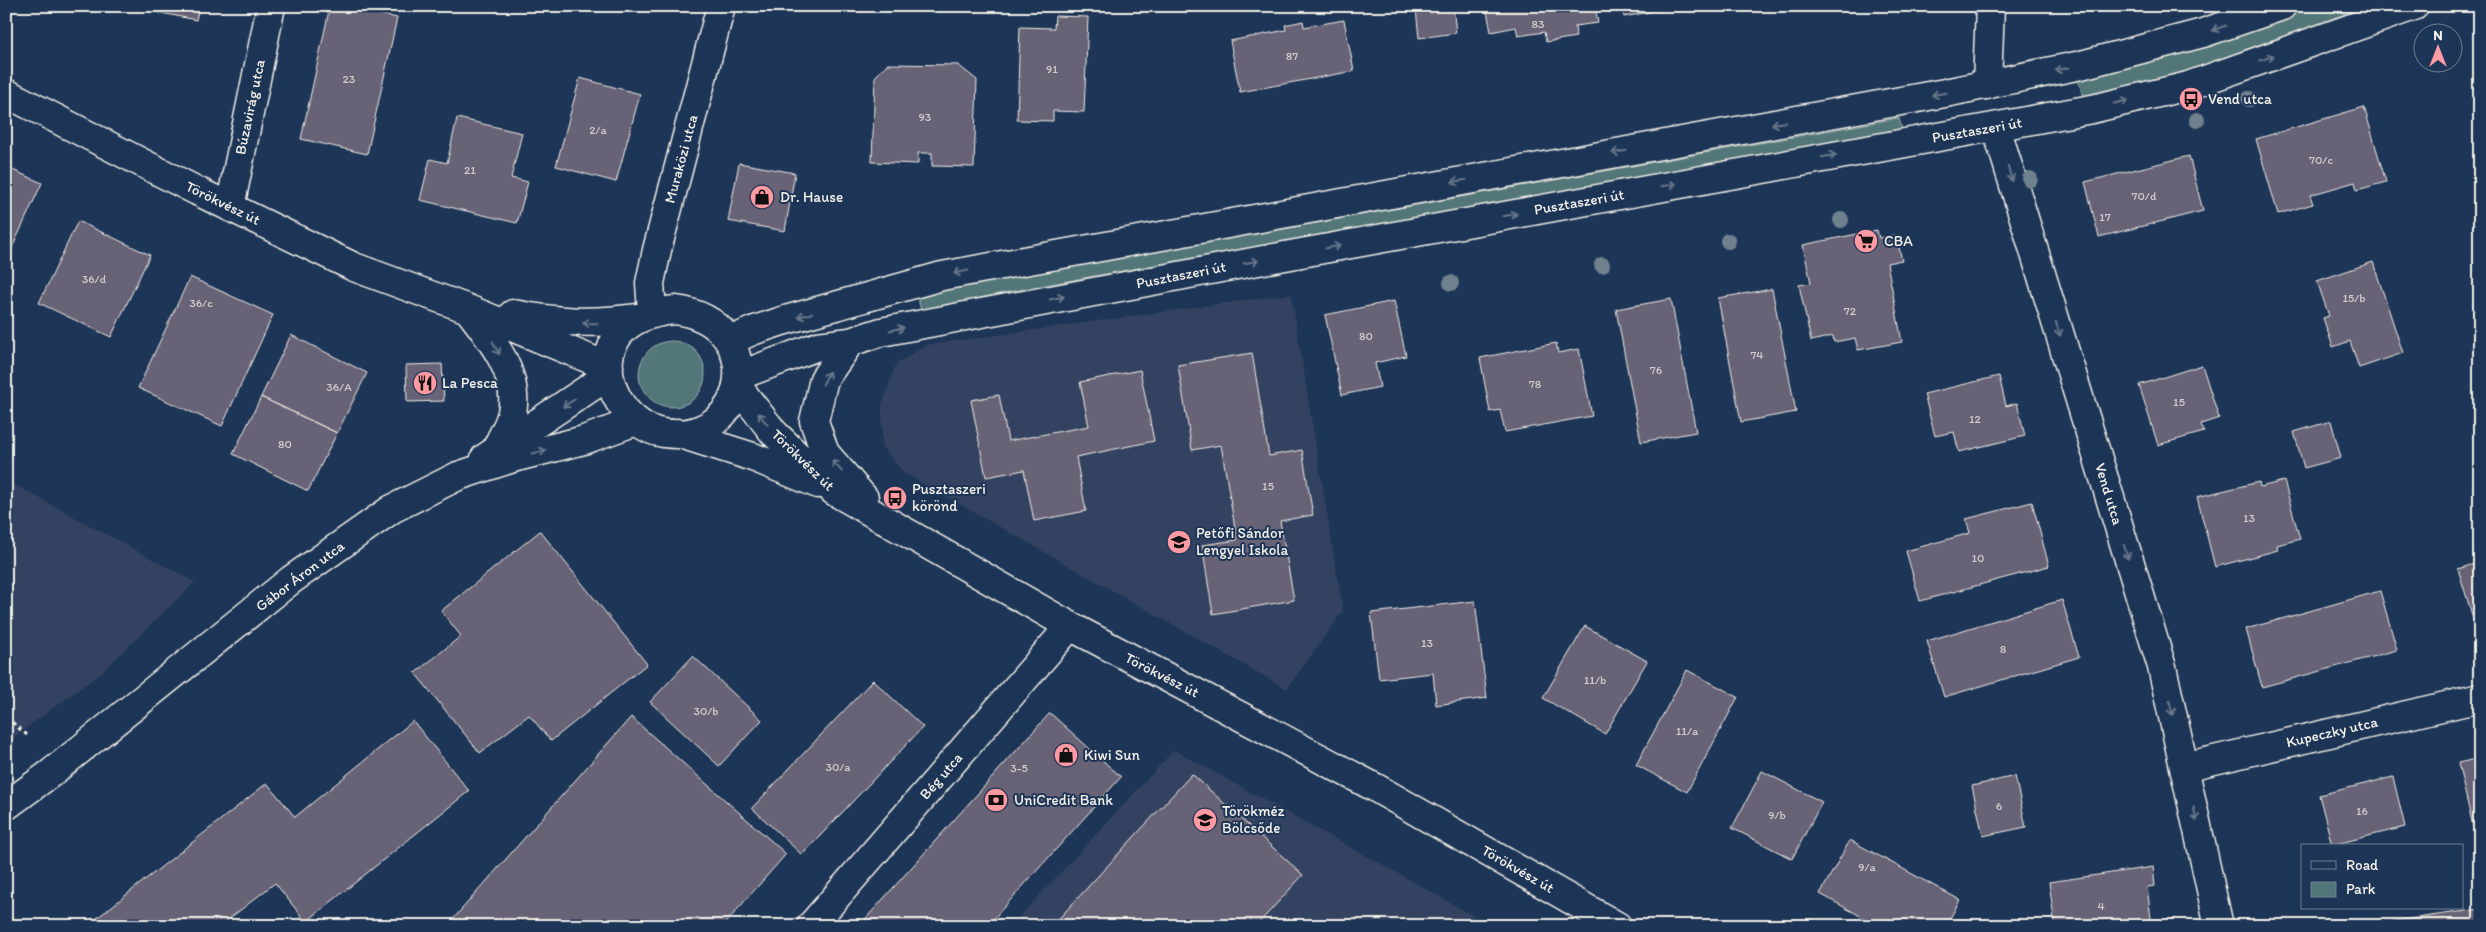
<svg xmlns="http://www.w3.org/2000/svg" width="2486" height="932" font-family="Itim,sans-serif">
<rect width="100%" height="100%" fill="#1d3557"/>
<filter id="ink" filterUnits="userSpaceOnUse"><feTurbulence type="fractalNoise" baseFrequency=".02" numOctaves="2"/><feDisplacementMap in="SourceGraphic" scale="10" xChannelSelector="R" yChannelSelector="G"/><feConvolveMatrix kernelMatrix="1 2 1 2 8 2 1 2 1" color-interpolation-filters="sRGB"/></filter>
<g filter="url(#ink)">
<path fill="#334260" d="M1291,294L1343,611L1287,689L904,473L882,447V405L896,364L926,345Z
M6,480L195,582L100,674L6,743Z
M1174,750L1430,891L1491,926H1011Z"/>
<path fill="#527678" stroke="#a3b4b0" d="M2317,6H2367L2183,72L2084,98L2077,77L2206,45Z
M1899,118L1902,130L1023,289L921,310L917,295Z
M639 374a33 33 0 1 1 66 0a33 33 0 1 1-66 0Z"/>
<path fill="#676276" stroke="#f4f1e8" d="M127,6H199L196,20Z
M330,6H344L397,18L367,154L301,139Z
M1410,6H1453L1456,33L1419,38L1416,9Z
M1486,6H1595L1598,23L1575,26L1576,37L1546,42L1544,32L1518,36L1516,27L1491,32Z
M1622,6H1679L1624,17Z
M1055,16L1088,17L1084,112L1053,111V121L1017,120L1020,27L1054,28Z
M1344,20L1354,71L1240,92L1230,41L1286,30L1285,25L1303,21L1304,27Z
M887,64L958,65L977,80L974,167L932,166V153H918V164L872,162L875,77Z
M580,78L640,94L616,182L556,166Z
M2364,107L2386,182L2357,190L2355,182L2310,195L2313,204L2278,214L2256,139Z
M457,118L522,133L511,178L528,182L517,223L420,200L430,159L447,163Z
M2189,156L2203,211L2099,237L2085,182Z
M739,163L795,173L785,231L728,221Z
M6,167L42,183L6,261Z
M78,221L150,255L111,337L39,303Z
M1877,230L1879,238L1896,235L1902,260L1887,263L1902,342L1858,350L1855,338L1834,342L1833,336L1811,341L1799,285L1811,283L1803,245Z
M2373,262L2403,353L2359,368L2350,341L2333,347L2323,318L2329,316L2317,281Z
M190,277L273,315L222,426L138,388Z
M1772,289L1796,412L1741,422L1718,298Z
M1671,299L1696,432L1641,442L1616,309Z
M1394,301L1406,356L1375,363L1380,387L1342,395L1325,315Z
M291,335L367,373L337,433L261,397Z
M1556,343L1558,353L1579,349L1592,416L1505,432L1500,410L1490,412L1480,358Z
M1252,353L1269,456L1302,450L1313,515L1280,521L1294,600L1213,614L1202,545L1237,540L1221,445L1192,450L1178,365Z
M442,364L444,401L407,402L406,365Z
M2202,365L2219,418L2201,424L2204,432L2158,445L2139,385Z
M1140,370L1154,441L1076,457L1086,511L1034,521L1024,470L986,477L971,400L999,395L1008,441L1089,426L1080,382Z
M1999,376L2006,406L2017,403L2025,436L1959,452L1954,432L1935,436L1924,394Z
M261,397L337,433L308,491L233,454Z
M2331,421L2341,458L2304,468L2294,432Z
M2284,481L2300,539L2277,545L2278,550L2215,567L2197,497L2259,482L2260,487Z
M2032,502L2049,566L1920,601L1906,551L1970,533L1966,519Z
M540,531L647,664L551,741L529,715L480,753L415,673L461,636L441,611Z
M2480,562V616L2473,618L2458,569Z
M2380,591L2397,650L2262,687L2246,629Z
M2062,600L2079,657L1944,697L1927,641Z
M1475,601L1487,698L1436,705L1433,673L1379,679L1371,613Z
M1585,626L1647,661L1605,734L1543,698Z
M693,656L762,720L719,766L650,702Z
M1687,670L1738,697L1687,792L1636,765Z
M873,680L923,727L802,855L752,808Z
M1050,713L1121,777L987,926H859Z
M631,717L786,854L723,926H447Z
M413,721L469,791L306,922L275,883L220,926H87L267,783L295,817Z
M2480,758V824L2473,826L2458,763Z
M1762,771L1822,802L1792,859L1732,828Z
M1192,774L1303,875L1256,926H1052Z
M2015,776L2026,827L1983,836L1972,786Z
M2393,777L2405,827L2332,845L2319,795Z
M1850,840L1960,900L1946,926H1879L1820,894Z
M2153,867L2155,886L2147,887L2152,926H2055L2049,882Z
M2480,909V926H2360Z"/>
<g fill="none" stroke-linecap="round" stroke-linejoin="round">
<g stroke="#f4f1e8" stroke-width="31">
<path id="minor" d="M1987,85L1990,6
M1996,127L2162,667L2219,926
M230,207L271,6
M652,312L650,283L657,250L721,6
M2184,767L2480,698
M811,926L1070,626"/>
</g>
<g stroke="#f4f1e8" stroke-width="31">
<path id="tertiary" d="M6,93L197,191L354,267L468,309L609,367
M468,309C490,338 520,373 512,412C510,425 500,439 495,452
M675,310C770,322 751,446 663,433C624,427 594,374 616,339C628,318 653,312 675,310Z
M513,314C561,323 591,324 639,318
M730,341L752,331L782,321L942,276L1945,93L2081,65L2203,33L2282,6
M850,342L824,379L814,421L825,453L864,498
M738,376L818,346L850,342L881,332L1285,256L2092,109L2188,86L2414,6
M737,386L774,433L834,491L1070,626L1376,788L1617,926
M677,433L753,457L818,484
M485,458L609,375
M6,806L51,773L291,580L392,509L458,476L513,458L584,440L636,421"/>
</g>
<path stroke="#f4f1e8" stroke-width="3" stroke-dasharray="4 4" stroke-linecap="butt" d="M6,717L27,735"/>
<use href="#minor" stroke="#1d3557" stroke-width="28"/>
<use href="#tertiary" stroke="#1d3557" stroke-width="28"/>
</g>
<g fill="#70818e">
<circle cx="2249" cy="99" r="8"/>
<circle cx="2197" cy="120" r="8"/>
<circle cx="2030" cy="179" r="8"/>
<circle cx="1841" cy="220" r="8"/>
<circle cx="1728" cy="241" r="8"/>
<circle cx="1602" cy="265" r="8"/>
<circle cx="1451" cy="283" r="8"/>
</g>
<defs><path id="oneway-shaft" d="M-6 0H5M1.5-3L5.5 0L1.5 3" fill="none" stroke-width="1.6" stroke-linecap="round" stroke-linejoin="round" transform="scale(1.25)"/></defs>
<g stroke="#68778a">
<use href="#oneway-shaft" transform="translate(2219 28) rotate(161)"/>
<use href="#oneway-shaft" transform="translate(2267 58) rotate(-19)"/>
<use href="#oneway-shaft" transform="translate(2062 69) rotate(168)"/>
<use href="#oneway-shaft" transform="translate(1939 94) rotate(170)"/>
<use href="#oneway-shaft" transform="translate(2121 102) rotate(-13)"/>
<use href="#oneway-shaft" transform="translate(1779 123) rotate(170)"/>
<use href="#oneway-shaft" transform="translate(1619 152) rotate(170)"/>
<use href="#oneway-shaft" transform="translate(1829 156) rotate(-10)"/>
<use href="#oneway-shaft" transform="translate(2010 174) rotate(73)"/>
<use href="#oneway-shaft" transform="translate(1459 181) rotate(170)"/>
<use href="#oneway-shaft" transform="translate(1669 185) rotate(-10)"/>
<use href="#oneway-shaft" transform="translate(1510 215) rotate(-10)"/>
<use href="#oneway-shaft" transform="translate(1333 247) rotate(-10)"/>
<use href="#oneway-shaft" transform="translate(1251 262) rotate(-11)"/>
<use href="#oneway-shaft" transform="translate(961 272) rotate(168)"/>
<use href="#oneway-shaft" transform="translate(1057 298) rotate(-11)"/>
<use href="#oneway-shaft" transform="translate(805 315) rotate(164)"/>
<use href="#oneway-shaft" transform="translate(590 323) rotate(-179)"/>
<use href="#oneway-shaft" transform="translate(897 329) rotate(-11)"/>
<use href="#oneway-shaft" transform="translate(2058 329) rotate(73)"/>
<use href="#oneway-shaft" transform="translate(496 348) rotate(62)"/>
<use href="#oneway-shaft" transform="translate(826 378) rotate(-64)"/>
<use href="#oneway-shaft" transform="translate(569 403) rotate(146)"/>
<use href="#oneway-shaft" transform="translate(763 419) rotate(-128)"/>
<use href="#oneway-shaft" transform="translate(539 452) rotate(-14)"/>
<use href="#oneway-shaft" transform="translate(837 466) rotate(-131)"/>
<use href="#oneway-shaft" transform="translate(2126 552) rotate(73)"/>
<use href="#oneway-shaft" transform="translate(2171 708) rotate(77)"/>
<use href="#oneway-shaft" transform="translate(2195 814) rotate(78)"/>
</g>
</g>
<defs>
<g id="bus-disc" transform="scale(1.25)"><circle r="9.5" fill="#ff9aa2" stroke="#1d3557"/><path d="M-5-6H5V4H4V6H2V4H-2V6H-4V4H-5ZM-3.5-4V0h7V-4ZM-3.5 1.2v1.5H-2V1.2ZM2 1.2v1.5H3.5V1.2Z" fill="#111"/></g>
<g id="shop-disc" transform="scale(1.25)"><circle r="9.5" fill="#ff9aa2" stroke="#1d3557"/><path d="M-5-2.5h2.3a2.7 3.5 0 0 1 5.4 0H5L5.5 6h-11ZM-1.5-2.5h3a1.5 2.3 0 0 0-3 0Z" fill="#111"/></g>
<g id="supermarket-disc" transform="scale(1.25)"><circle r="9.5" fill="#ff9aa2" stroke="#1d3557"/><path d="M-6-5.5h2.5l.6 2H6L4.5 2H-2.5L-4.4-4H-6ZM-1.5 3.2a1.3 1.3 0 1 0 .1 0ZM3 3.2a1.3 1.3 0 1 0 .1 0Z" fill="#111"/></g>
<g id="restaurant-disc" transform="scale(1.25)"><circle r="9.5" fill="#ff9aa2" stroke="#1d3557"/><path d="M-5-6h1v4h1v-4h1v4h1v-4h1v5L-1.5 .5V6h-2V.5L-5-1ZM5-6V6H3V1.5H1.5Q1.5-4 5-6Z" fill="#111"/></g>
<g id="school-disc" transform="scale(1.25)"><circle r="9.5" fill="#ff9aa2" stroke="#1d3557"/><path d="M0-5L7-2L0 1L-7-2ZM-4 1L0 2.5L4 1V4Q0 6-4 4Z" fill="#111"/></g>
<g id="bank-disc" transform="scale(1.25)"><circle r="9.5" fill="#ff9aa2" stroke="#1d3557"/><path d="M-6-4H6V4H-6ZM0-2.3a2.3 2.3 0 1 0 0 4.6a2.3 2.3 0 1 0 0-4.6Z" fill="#111"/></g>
</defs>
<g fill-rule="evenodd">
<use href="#bus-disc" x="2191" y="99"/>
<use href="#shop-disc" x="762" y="197"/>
<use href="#supermarket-disc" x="1866" y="241"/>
<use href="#restaurant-disc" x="425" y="383"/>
<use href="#bus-disc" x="895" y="498"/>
<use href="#school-disc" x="1179" y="542"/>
<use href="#shop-disc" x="1066" y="755"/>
<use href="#bank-disc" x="996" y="800"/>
<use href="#school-disc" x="1205" y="820"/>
</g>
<g text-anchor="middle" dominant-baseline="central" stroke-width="4" stroke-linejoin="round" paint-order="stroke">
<g font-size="12" fill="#d1cdcc">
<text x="1538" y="24">83</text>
<text x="1292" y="56">87</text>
<text x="1052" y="69">91</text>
<text x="349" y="79">23</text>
<text x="925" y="117">93</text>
<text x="598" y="130">2/a</text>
<text x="2321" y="160">70/c</text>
<text x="470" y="170">21</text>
<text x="2144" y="196">70/d</text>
<text x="2105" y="217">17</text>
<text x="94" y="279">36/d</text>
<text x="2354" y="298">15/b</text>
<text x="201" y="303">36/c</text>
<text x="1850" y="311">72</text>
<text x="1366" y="336">80</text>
<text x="1757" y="355">74</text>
<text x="1656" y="370">76</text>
<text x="1535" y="384">78</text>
<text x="339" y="387">36/A</text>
<text x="2179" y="402">15</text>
<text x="1975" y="419">12</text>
<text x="285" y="444">80</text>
<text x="1268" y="486">15</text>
<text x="2249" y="518">13</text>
<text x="1978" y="558">10</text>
<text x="1427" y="643">13</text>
<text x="2003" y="649">8</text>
<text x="1595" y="680">11/b</text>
<text x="706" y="711">30/b</text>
<text x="1687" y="731">11/a</text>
<text x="838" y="767">30/a</text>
<text x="1019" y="768">3-5</text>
<text x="1999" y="806">6</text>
<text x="2362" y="811">16</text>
<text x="1777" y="815">9/b</text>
<text x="1867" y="867">9/a</text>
<text x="2101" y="906">4</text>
</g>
<g font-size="15" fill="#f4f1e8" stroke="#1d3557" text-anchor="start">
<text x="2208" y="99">Vend utca</text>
<text x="780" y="197">Dr. Hause</text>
<text x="1884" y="241">CBA</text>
<text x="442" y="383">La Pesca</text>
<text x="912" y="489">Pusztaszeri<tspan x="912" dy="17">körönd</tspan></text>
<text x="1196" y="533">Petőfi Sándor<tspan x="1196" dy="17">Lengyel Iskola</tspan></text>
<text x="1084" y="755">Kiwi Sun</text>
<text x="1014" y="800">UniCredit Bank</text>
<text x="1222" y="811">Törökméz<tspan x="1222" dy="17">Bölcsőde</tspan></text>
</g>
<g font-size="15" fill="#f4f1e8" stroke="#1d3557">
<text transform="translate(250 107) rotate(-78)">Búzavirág utca</text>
<text transform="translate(1977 130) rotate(-10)">Pusztaszeri út</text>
<text transform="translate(681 159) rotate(-75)">Muraközi utca</text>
<text transform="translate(1579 202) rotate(-10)">Pusztaszeri út</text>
<text transform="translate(223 203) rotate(26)">Törökvész út</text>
<text transform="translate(1181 275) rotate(-11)">Pusztaszeri út</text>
<text transform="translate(803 460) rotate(44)">Törökvész út</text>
<text transform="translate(2109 494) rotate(73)">Vend utca</text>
<text transform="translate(300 576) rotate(-37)">Gábor Áron utca</text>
<text transform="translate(1162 675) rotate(27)">Törökvész út</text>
<text transform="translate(2332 732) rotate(-13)">Kupeczky utca</text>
<text transform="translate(941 776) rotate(-49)">Bég utca</text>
<text transform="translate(1518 869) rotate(30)">Törökvész út</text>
</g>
</g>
<rect width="2486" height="932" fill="none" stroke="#1d3557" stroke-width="25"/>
<rect x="12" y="12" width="2461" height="907" fill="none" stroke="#f4f1e8" stroke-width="2" filter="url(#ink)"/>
<rect x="2301" y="844" width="162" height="65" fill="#1d3557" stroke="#738091"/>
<rect x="2311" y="861" width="25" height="8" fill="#1d3557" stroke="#738091"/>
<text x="2346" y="870" font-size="15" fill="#f4f1e8">Road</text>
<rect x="2311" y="882" width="25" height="15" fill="#527678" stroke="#738091"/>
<text x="2346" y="894" font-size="15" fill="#f4f1e8">Park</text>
<g transform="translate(2438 48)"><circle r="24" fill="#1d3557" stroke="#738091"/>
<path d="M0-4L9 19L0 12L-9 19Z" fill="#ff9aa2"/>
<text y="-8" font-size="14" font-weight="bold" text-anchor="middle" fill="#f4f1e8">N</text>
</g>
</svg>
